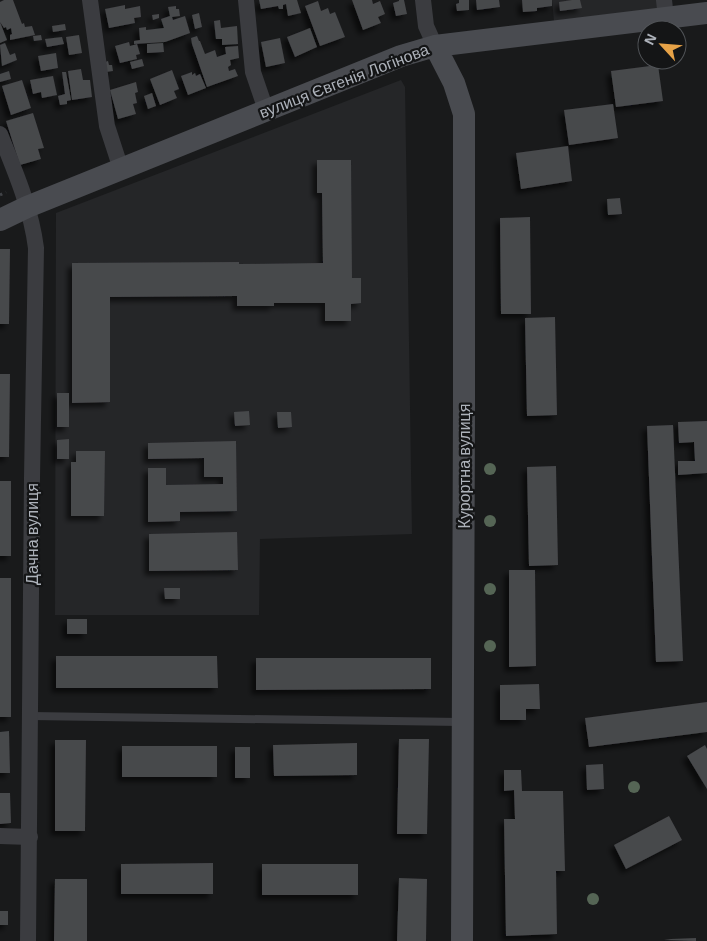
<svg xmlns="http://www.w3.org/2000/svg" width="707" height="941" font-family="Arial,sans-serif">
<defs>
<filter id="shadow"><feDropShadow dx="-4.5" dy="4.5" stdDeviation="2.5" flood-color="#0009"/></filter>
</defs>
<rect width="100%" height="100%" fill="#191a1b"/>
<path fill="#252628" d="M552,0H661L662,8L554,21Z
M401,80L405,87L412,534L260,539L259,615H55L56,213Z"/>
<path fill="#47484b" filter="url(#shadow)" d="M4,0H13L22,24L24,23L25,27L32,26L35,35L10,40V35L12,34L11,28L7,30L6,27L4,28L0,22V2Z
M259,0H297L301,13L288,16L286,4L283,5V9H279L278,6L261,9Z
M352,0H372L373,4L380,1L385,14L378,17L381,23L363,30Z
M399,0H404L407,14L396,16L393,3L399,1Z
M459,0H469V10L457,11L456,4L459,3Z
M476,0H499L500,7L477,10Z
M522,0H552V6L537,8V11L523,12Z
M572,0H580L582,8L560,11L559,2Z
M318,1L321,11L328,8L330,14L335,12L345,37L320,46L305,6Z
M125,5V9L140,6L141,17L134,18L135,23L109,28L105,9Z
M176,6V9H179L180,16L172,17L173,20L185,16L190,33L165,42L134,44V41L140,40L139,28L146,27V30L164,28L161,19L170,16L168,7Z
M199,13L202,27L195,29L192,15Z
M159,14V18L153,20L152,15Z
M220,20L221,28L237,26L238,44L222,45V39H216L214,21Z
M0,22L7,40L0,43Z
M65,24L66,30L53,32L52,26Z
M310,28L317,47L295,57L287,37Z
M41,35L42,40L34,41L33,36Z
M79,35L82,53L69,55L66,37Z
M197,36L199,41H200L205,54L215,50L217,57L226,54L225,47L238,46L239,58L230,60L231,65L228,67L229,71L235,69L238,76L207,87L192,44L191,38Z
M62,37L64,44L47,47L45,39Z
M280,38L285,63L266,67L261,42Z
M129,42L130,46L137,44L140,54L136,55L137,59L120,63L115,46Z
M5,43L10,55L15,53L17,60L2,66L0,45Z
M163,43L164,52L147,53V44Z
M56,53L58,68L41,71L38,56Z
M142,59L144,66L132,69L130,62Z
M108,61L109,65H112L113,71L106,72L105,62Z
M658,65L663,101L616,107L611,71Z
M81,69L83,80H90L92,97L72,100L68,71Z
M172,70L179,89L174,91L177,98L160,105L150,79Z
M9,71L11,79L0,82V74Z
M62,72H66L71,100L67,101V104L60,105L58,96L65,94Z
M192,72V75L195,73L196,76L200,74L206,88L188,95L181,76Z
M53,76L57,95L42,98L41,92L33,94L30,80Z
M22,80L31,108L11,115L2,86Z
M136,82L138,92L135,93L137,103L133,104L136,114L118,119L110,90Z
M152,93L156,106L148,109L144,96Z
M613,104L618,138L569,145L564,110Z
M33,113L44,148L38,149L41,159L20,165L6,121Z
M568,146L572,181L521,189L516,153Z
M317,160H351L352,278H361V303L351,304V321H325V303H274V306H237V296L110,297V402L72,403V263L239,262V264L323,263L322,193H317Z
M620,198L622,214L608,215L607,199Z
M530,217L531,314H501L500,218Z
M0,249H10L9,324H0Z
M555,317L557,415L527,416L525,318Z
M0,374H10L9,457H0Z
M57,393H69V427H57Z
M249,411L250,425L235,426L234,412Z
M277,412H291L292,427L278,428Z
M707,421V473L678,475V461H695L694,442L679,443L678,422Z
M673,425L683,661L656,662L647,426Z
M69,439V459H57V440Z
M236,441L237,511L180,512V521L148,522V468H166V485L223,484V477H204V458L148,459V443Z
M76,451H105L104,516H71V462H76Z
M556,466L558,565L529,566L527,467Z
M0,481H11V556H0Z
M237,532L238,570L149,571V534Z
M509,570H535L536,666L509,667Z
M0,578H11V717H0Z
M164,588H180V599H165Z
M67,619H87V634H67Z
M56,656H217L218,688H56Z
M256,658H431V689L256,690Z
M539,684L540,709H526V720H500V685Z
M707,702V732L589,747L585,718Z
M9,731L10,773H0V732Z
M399,739H429L427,834H397Z
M55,740H86L85,831H55Z
M357,743V775L274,776L273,745Z
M705,745L707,749V789L687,756Z
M122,746H217V777H122Z
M235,747H250V778H235Z
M603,764L604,789L587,790L586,765Z
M504,770H521L522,791H563L565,871H556L557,934L506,936L504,819H515L514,790L504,791Z
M0,793H10L11,823L0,824Z
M669,816L682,840L626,869L614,845Z
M213,863V894H121V864Z
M262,864H358V895H262Z
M399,878L427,879L426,941H397Z
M55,879H87V941H54Z
M0,911H8V925H0Z
M696,938V941L664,940L671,939Z"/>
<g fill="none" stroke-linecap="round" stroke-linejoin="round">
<path stroke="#414347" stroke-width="3" stroke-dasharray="2.5 4" stroke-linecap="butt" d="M0,195L6,192"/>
<path stroke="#3b3c40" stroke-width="8" d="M31,716L460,722"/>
<path stroke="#3b3c40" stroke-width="16" d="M90,0L107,126L121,169
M246,0L253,72L266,110
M423,0L426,26L435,46
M664,0L666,18
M0,134C15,171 31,208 36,248L32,478L28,941
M0,836L30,837"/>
<path stroke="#494b50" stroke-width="22" d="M435,46L454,83L464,114V407L462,941
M0,220L27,207L401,56L435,46L707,13"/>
</g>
<g fill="#556555">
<circle cx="490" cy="469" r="6"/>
<circle cx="490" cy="521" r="6"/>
<circle cx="490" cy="589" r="6"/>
<circle cx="490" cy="646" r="6"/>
<circle cx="634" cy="787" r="6"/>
<circle cx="593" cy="899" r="6"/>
</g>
<g text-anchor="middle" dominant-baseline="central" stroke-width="4.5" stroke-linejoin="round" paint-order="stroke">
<g font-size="16" fill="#adb2ba" stroke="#141516">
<text transform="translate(344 81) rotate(-21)">вулиця Євгенія Логінова</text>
<text transform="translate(464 466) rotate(-90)">Курортна вулиця</text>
<text transform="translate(32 534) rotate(-90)">Дачна вулиця</text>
</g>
</g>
<g transform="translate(662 45) rotate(296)"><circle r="24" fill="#141516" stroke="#515458"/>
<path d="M0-4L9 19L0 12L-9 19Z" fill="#e6a247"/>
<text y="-8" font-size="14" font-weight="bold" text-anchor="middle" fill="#adb2ba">N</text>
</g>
</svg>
